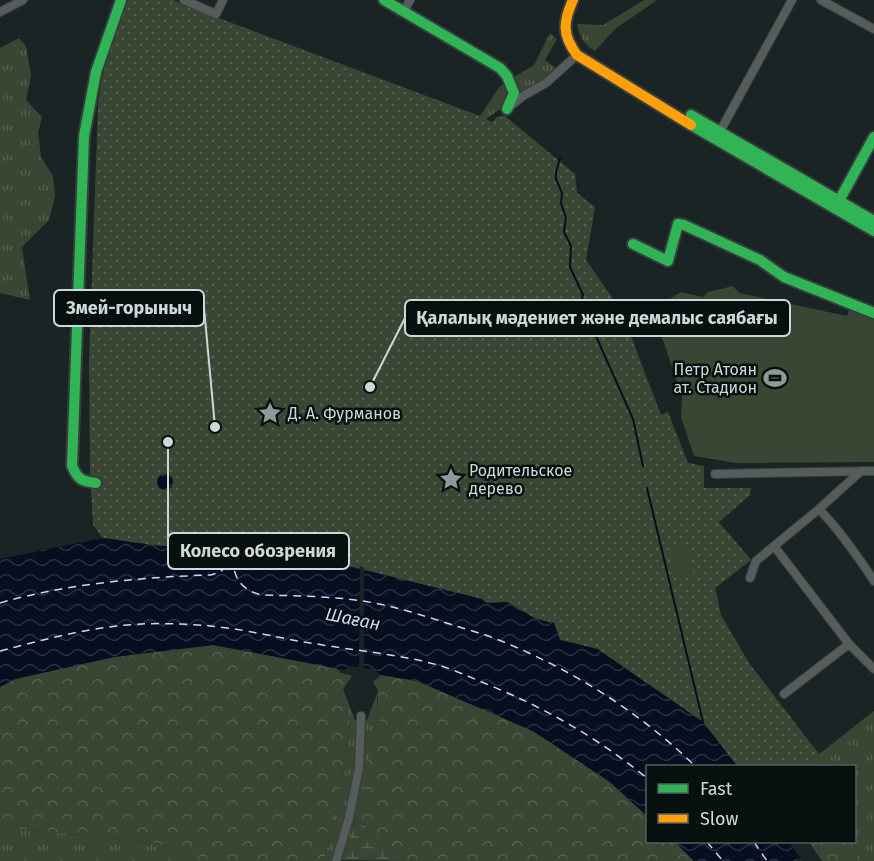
<svg xmlns="http://www.w3.org/2000/svg" width="874" height="861" font-family="'Fira Sans',sans-serif">
<defs>
<pattern id="grass-tufts" width="24" height="20" patternUnits="userSpaceOnUse" patternTransform="scale(1.5)"><rect width="24" height="20" fill="#3a4634"/><path d="M3 7l-1-3M5 7V3M7 7l1-3M15 17l-1-3M17 17v-4M19 17l1-3" fill="none" stroke="#556051"/></pattern>
<pattern id="forest-crowns" width="20" height="18" patternUnits="userSpaceOnUse" patternTransform="scale(1.5)"><rect width="20" height="18" fill="#3a4634"/><path d="M2 6a3 3 0 1 1 6 0M12 15a3 3 0 1 1 6 0" fill="none" stroke="#556051"/></pattern>
<pattern id="wetland-marsh" width="20" height="14" patternUnits="userSpaceOnUse" patternTransform="scale(1.5)"><rect width="20" height="14" fill="#3a4634"/><path d="M1 5h8M5 5V1M11 12h8M15 12V8" fill="none" stroke="#556051"/></pattern>
<pattern id="park-dots" width="8" height="8" patternUnits="userSpaceOnUse" patternTransform="scale(1.5)"><rect width="8" height="8" fill="#3a4634"/><path d="M2 2h.1M6 6h.1" fill="none" stroke="#556051" stroke-width="1.8" stroke-linecap="round"/></pattern>
<pattern id="water-waves" width="16" height="10" patternUnits="userSpaceOnUse" patternTransform="scale(1.5)"><rect width="16" height="10" fill="#060e1f"/><path d="M0 5q4-4 8 0t8 0" fill="none" stroke="#29303f"/></pattern>
</defs>
<rect width="100%" height="100%" fill="#1a2424"/>
<path fill="url(#grass-tufts)" d="M644,0H657L615,29L595,51C584,45 579,36 577,24L603,25Z
M550,33L557,39L545,60L557,69L486,119L480,116L500,86L534,65Z
M19,38L26,46L31,75L26,100L42,117L38,132L41,157L53,176L55,196L49,220L22,247L30,300L0,293V48Z
M343,689L355,720H367L377,693V714L385,728L365,784L357,819L341,861H324L339,797L348,744L350,717L339,696Z
M874,711V861H864L850,842H854V766H801L823,751Z
M0,827L144,841L166,846L197,861H0Z"/>
<path fill="url(#forest-crowns)" d="M213,645L335,667L341,673L352,676L339,695L350,717L348,744L339,797L324,861H197L166,846L144,841L0,827V687L15,679L114,657Z
M381,675L417,681L533,731L610,782L647,816L648,842H675L694,861H405L357,819L365,784L373,734L385,728L377,714L378,690L373,682Z
M809,842H850L864,861H822Z"/>
<path fill="url(#wetland-marsh)" d="M357,819L405,861L341,860Z"/>
<path fill="url(#park-dots)" d="M124,0H174L216,17L480,116L492,122L497,117L505,116L575,174L577,193L595,207L586,260L621,310L661,415L668,412L688,463L704,466V488H751L750,495L719,522L751,560L715,588L721,615L749,663L819,754L801,766H737L703,722L598,649L560,640L554,623L536,619L507,602L487,603L421,584L352,567L331,561L274,552L159,546L103,538L93,525L90,470L89,362L98,105L102,78Z"/>
<path fill="#3a4634" d="M733,286L739,293L847,316L850,307L874,317V462L736,463L694,456L681,417L682,397L663,340L655,326L658,306L681,292L703,297L708,292Z
M684,543L694,576L678,580L669,547Z"/>
<path fill="url(#water-waves)" d="M157 482a8 8 0 1 1 16 0a8 8 0 1 1-16 0Z
M103,538C123,540 143,545 163,546C226,550 292,547 352,567L482,599L487,603L507,602L536,619L554,623L560,640L597,649L703,722L737,766H648L647,816L610,782L533,731L417,681L381,675L374,669L349,666L344,670L213,645L114,657L15,679L0,687V559Z
M675,842H789L802,861H694Z"/>
<path fill="#1a2424" d="M360,566L364,567V671L359,670Z"/>
<g fill="none" stroke-linecap="round" stroke-linejoin="round">
<path stroke="#060e1f" stroke-width="2" d="M560,158L556,172V179L562,193L561,203L566,218L564,232L571,246L570,267L583,295L581,303
M580,310L583,321L595,334L633,419L643,466
M647,488L703,722"/>
<path stroke="#c3d8ff" stroke-width="1.5" stroke-dasharray="8 6" stroke-linecap="butt" d="M233,557C233,578 241,590 262,595C302,596 344,596 384,605C406,610 428,617 450,624C468,630 488,635 506,643C574,671 642,714 695,766
M0,603C65,584 143,577 211,575C221,572 228,568 232,558
M0,651C46,639 94,626 142,624C163,623 189,624 210,626C246,629 281,639 317,644C357,651 398,654 438,665C455,670 472,678 489,685C547,709 598,738 648,779
M707,842L723,861
M754,842L767,861"/>
<g stroke="#363e3e" stroke-width="10">
<path id="street" d="M184,0L216,14L223,0
M821,0L874,29
M404,11L410,0
M0,12L23,0
M509,107L523,96L546,83L577,55
M718,135L792,0
M715,474L874,471
M819,509C840,531 857,555 874,581
M774,546L849,644L874,669
M750,578L756,561L819,509L861,471
M784,694L849,644
M336,861L349,818L359,768L361,716"/>
</g>
<g stroke="#363e3e" stroke-width="14">
<path id="fast" d="M384,0L500,68L507,76L514,93L507,109
M691,115L874,221
M691,125L874,231
M835,208L874,137
M633,244L668,261L678,224L684,225L760,260L784,277L874,313
M96,483C82,481 78,480 72,466L84,136L96,72L121,0"/>
</g>
<g stroke="#363e3e" stroke-width="14">
<path id="slow" d="M573,0C563,22 562,35 577,55L691,125"/>
</g>
<use href="#street" stroke="#565c5c" stroke-width="8"/>
<use href="#fast" stroke="#30b455" stroke-width="10"/>
<use href="#slow" stroke="#ff9f0a" stroke-width="10"/>
</g>
<defs>
<g id="stadium-bare" transform="scale(1.8)"><path d="M0-5a6.5 5 0 1 0 0 10a6.5 5 0 1 0 0-10ZM-3.5-1.8h7v3.6h-7Z" fill="#8e9999" stroke="#070f0f" stroke-width="2.5" paint-order="stroke"/></g>
<g id="sight-bare" transform="scale(1.8)"><path d="M0-6L1.8-2.2L6-1.7L2.9 1.2L3.7 5.4L0 3.3L-3.7 5.4L-2.9 1.2L-6-1.7L-1.8-2.2Z" fill="#8e9999" stroke="#070f0f" stroke-width="2.5" paint-order="stroke"/></g>
</defs>
<g fill-rule="evenodd">
<use href="#stadium-bare" x="775" y="378"/>
<use href="#sight-bare" x="270" y="413"/>
<use href="#sight-bare" x="451" y="479"/>
</g>
<g text-anchor="middle" dominant-baseline="central" stroke-width="5" stroke-linejoin="round" paint-order="stroke">
<g font-size="16" fill="#cdd8d8" stroke="#070f0f" text-anchor="start">
<text x="757" y="369" text-anchor="end">Петр Атоян<tspan x="757" dy="18">ат. Стадион</tspan></text>
<text x="288" y="413">Д. А. Фурманов</text>
<text x="469" y="470">Родительское<tspan x="469" dy="18">дерево</tspan></text>
</g>
<g font-size="18" font-style="italic" fill="#c3d8ff" stroke="#070f0f">
<text transform="translate(353 619) rotate(11)">Шаған</text>
</g>
</g>
<path fill="none" stroke="#cdd8d8" stroke-width="2" d="M215 427L204 308M370 387L405 318M168 442L168 551"/>
<g fill="#cdd8d8" stroke="#070f0f" stroke-width="2">
<circle cx="215" cy="427" r="6"/>
<circle cx="370" cy="387" r="6"/>
<circle cx="168" cy="442" r="6"/>
</g>
<g fill="#070f0f" stroke="#cdd8d8" stroke-width="2">
<rect x="54" y="290" width="150" height="36" rx="6"/>
<rect x="405" y="300" width="385" height="36" rx="6"/>
<rect x="168" y="533" width="181" height="36" rx="6"/>
</g>
<g font-size="18" text-anchor="middle" font-weight="bold" fill="#cdd8d8">
<text x="129" y="314">Змей-горыныч</text>
<text x="597" y="324">Қалалық мәдениет және демалыс саябағы</text>
<text x="258" y="557">Колесо обозрения</text>
</g>
<rect x="646" y="765" width="210" height="78" fill="#070f0f" stroke="#565f5f" stroke-width="1.5"/>
<rect x="658" y="784" width="30" height="9" fill="#30b455" stroke="#565f5f" stroke-width="1.5"/>
<text x="700" y="795" font-size="18" fill="#cdd8d8">Fast</text>
<rect x="658" y="814" width="30" height="9" fill="#ff9f0a" stroke="#565f5f" stroke-width="1.5"/>
<text x="700" y="825" font-size="18" fill="#cdd8d8">Slow</text>
</svg>
